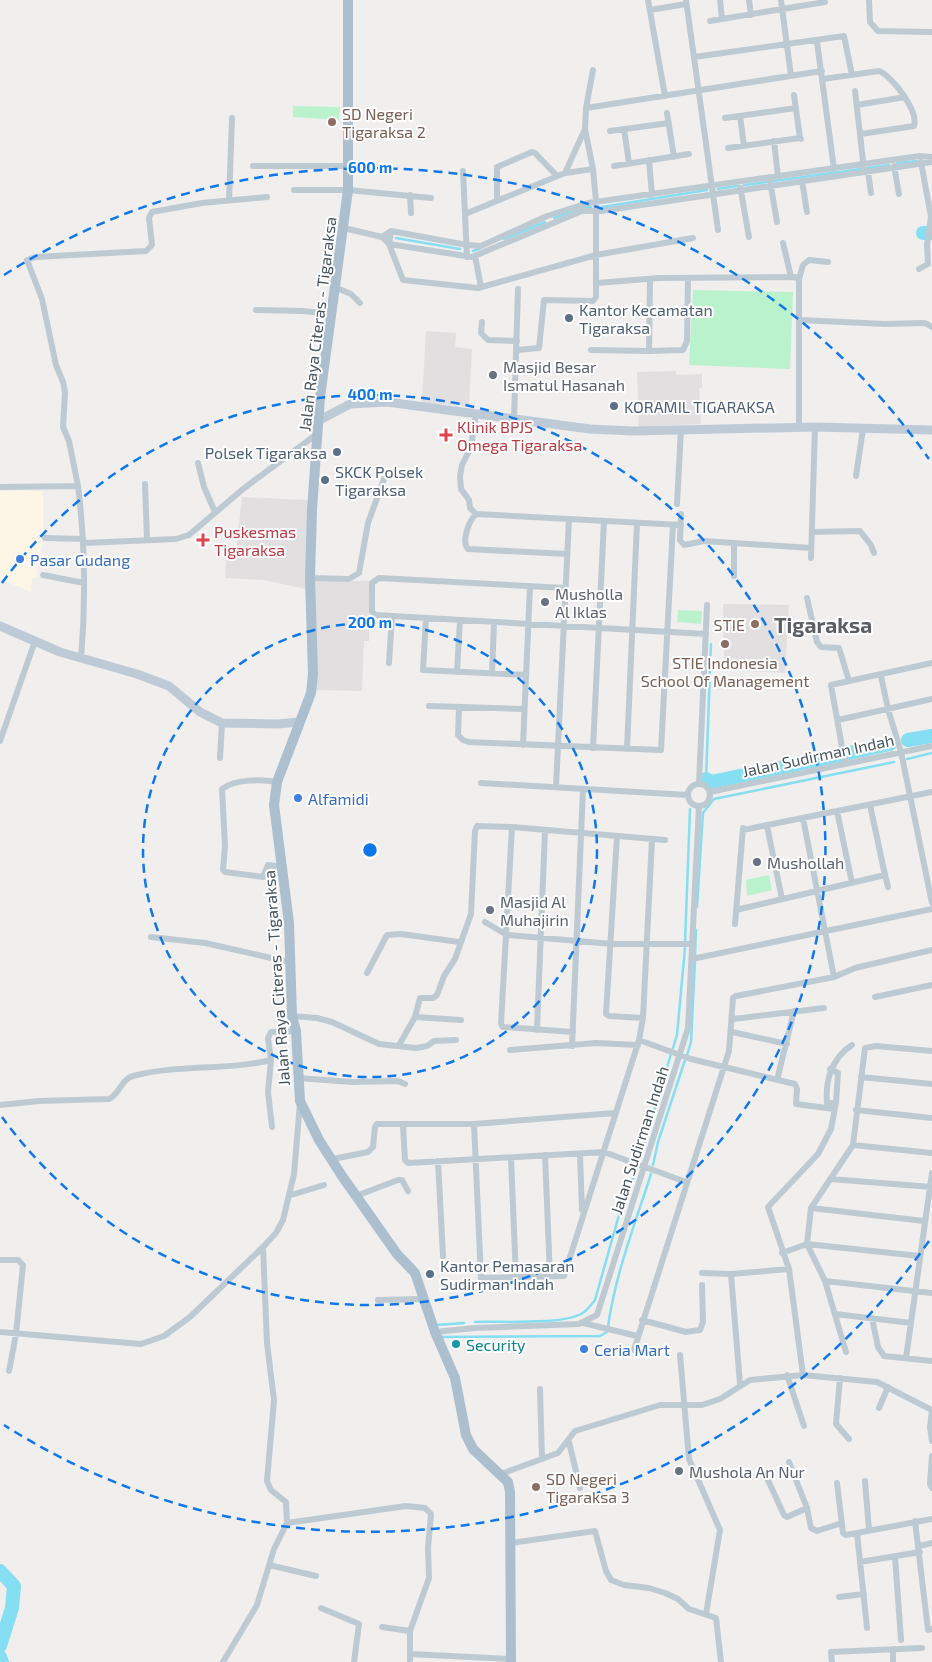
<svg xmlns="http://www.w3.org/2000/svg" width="932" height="1662" font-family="'Exo 2',sans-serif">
<rect width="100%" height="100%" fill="#f1eeee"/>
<path fill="#fdf6e7" d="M0,491H43V541L36,578H32L31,592L0,579Z"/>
<path fill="#e2dfe0" d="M426,331L456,333L455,347L472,349L469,406L422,403Z
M676,371V375L702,374V388H699L701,424L639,427L637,372Z
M242,497L308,500L306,589L264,580L225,578L226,560H235Z
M315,581H370L369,641H364L362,691L315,690Z
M723,604L789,605L785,673L724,670Z"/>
<path fill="#baf2ce" d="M293,106L340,107L339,120L293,117Z
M693,290L793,292L790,369L689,365Z
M678,610L702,611L701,624L677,622Z
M769,875L772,890L747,896L746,880Z"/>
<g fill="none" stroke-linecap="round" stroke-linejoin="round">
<path stroke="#85def1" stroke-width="2.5" d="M897,163L917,161
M867,168L889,165
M774,181L861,169
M744,185L767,182
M718,189L737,186
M584,207H591
M602,207L707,190
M554,218L576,210
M396,238L460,249
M504,239L545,222
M473,251L481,248
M907,759L932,753
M706,779L711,644
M697,907L703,813L714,799L894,762
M685,943L690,809
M695,956L696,930
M673,1048L677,1035L685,948
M687,1055L691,1042L695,961
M639,1161L671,1054
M653,1165L658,1142L685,1060
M475,1322C501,1321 560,1325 581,1314C587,1311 591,1305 595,1300L619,1215L637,1168
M436,1325L464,1323
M608,1327C615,1275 635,1224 651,1174
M441,1337L600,1336L607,1332"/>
<path stroke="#85def1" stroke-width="14" d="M923,233H932
M908,740L932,736
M849,753L890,744
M706,779L711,782L840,755
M0,1571L14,1586L12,1608L0,1646
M0,1657L2,1662"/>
<path stroke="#becad2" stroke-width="6" d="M648,0L665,96
M686,0L718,230
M720,0L722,19
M749,0L751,15
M781,0L791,76
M869,0L870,22L878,31L932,32
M650,10L686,4
M710,21L825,2
M817,42L834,169
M694,57L844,36L852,75
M823,79L879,71C892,76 919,111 914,126L861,134
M855,91L864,169
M794,95L800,138
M857,105L905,97
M586,108L593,70
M667,113L674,157
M740,116L744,146
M725,118L796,108
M585,129L565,173L593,169
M624,129L629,163
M610,131L669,123
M774,141L778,177
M728,148L800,138L801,139
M649,160L652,195
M253,166H348
M614,166L689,154
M894,166L899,194
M463,171L467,257
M868,172L871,193
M770,181L777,222
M802,181L807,212
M740,186L749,237
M294,190H348L431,198
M410,195L411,213
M497,199V167L532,152L535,153L557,176
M229,201L232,118
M465,214L565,173
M344,228L382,237L389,244L472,257L582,211H601L932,162
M391,231L389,244L403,280L478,288L596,255L693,238
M382,237L391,231L467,245L481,246L547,216L588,203L920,156L932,157
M783,243L791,277
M475,256L481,287
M919,269L928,264L927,245L931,217L921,162
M650,279L649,351L683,350L687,341L688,278
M597,283L659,278L795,277L799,279
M337,288L351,294L360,303
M256,310L303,311L332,314
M800,320L885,324L925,323L932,327
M482,322L481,333L488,340L517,341
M517,350L539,348L544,300L593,301L596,297V201L593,169L585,129L586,108L822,71
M591,350L649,351
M476,413L471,447L462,465L460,476L461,489L469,500L470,508L476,514L681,525
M514,419L518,289
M799,428V279L803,265L809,260L828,262
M198,463L204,487L215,512
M856,476L863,429
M145,484L147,540
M78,486L69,441L63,427L65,392L63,382L56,365L42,299L27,260L36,257L146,251L152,245L149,218L152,212L202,203L267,197
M0,487L78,486C85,543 86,601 81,659
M677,504L681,429
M476,514C469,521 461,541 468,549L567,554
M681,514L680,540L684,545L704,541L811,548
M812,532L860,531L871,545L874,553
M45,538L83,539
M84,543L176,539L189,535L243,489L317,434
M811,558L815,427
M43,575L84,583
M734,576V543
M310,578L349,579L359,573L368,523L384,479
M565,588L379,578L372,583V611L375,615L706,634
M807,598L817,642L821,647L839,648L849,681
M426,618L423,670L526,675
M389,663L392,616
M457,672L460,620
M492,674L494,622
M881,676L888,709L901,752L932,903
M429,706L524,709
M459,707L458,735L463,740L469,742L661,750L673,525
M838,720L932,699
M0,741L35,641
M523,745L530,586
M593,748L604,521
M627,749L637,523
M220,758L222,723
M845,764L831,685L932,663
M277,782C261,779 235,779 222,789L225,846L223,870L225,872L263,877L268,865L283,867
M481,783L688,795
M699,783L707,605
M688 795a11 11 0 1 1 22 0a11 11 0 1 1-22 0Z
M556,787L569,519
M710,792L932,746
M870,805L885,875
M837,811L852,883
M803,818L834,977
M767,826L782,899
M512,827L501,1024L503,1027L573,1032
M743,830L932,792
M617,836L606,1014L609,1016L643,1018
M736,910L885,875L888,887
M485,922L507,935L612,944H692
M735,924L743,828
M151,937L205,943L289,962
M692,959L932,909
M367,973L387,935L401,934L459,942
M875,997L932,985
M292,1016L317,1018L332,1022L379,1044L416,1048L427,1046L434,1041L456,1040
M415,1017L420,998H433L437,995L444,976L455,959L471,914L475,831L477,826L512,827L665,840
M733,1019L824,1008
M537,1030L545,830
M732,1032L787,1044
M639,1040L691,1059L795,1084L797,1089L796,1104L834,1109
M399,1045L415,1017L461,1020
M572,1046L583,789
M510,1050L596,1043L638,1045
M271,1060L268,1092L272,1127
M830,1069L838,1073L836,1103
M861,1077L932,1084
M298,1078L352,1082L398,1081L405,1084
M777,1080L794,1011
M0,1105L39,1101L109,1099C120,1094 121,1079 133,1076C178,1064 226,1071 271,1060L268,1038L271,1032L296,1031
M856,1110L932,1118
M474,1124L481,1278L564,1276L639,1040L643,1018L652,839
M403,1125L405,1160L408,1163L604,1152L686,1182
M853,1145L932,1153
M580,1154L582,1210
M545,1155L550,1276
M511,1158L516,1277
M333,1159L368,1152L373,1147L375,1127L377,1124H474L615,1113
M438,1161L443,1256
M830,1179L932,1187
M291,1195L324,1185
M356,1196L398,1180H402L408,1191
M811,1208L924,1221
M263,1247L267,1343L274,1400L267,1481L271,1490L286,1502L287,1523
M782,1253L807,1244L919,1256
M0,1260H18L23,1265L16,1334L9,1371
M702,1273L731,1274L789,1269
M731,1274L740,1384
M825,1281L932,1293
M378,1300L422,1299
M835,1314L911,1323
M872,1318L878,1347L884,1356L932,1361
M642,1320L686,1332L700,1330L703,1322L702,1285
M583,1323L637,1336
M0,1332L141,1344L164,1336L190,1317L263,1247L276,1233L283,1220L294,1174L300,1103
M435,1332L475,1328L579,1324L597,1315L688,1028L699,806
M634,1350L729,1051L733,998L736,996L834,977L855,968L932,950
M846,1352L825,1281L807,1244L811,1208L853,1145L865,1048L876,1046L932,1051
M680,1355L689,1459L720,1530L706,1614
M906,1358L932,1173
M787,1375L804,1426
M803,1375L789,1269L768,1207L818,1154L831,1129L836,1103H827C825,1080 832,1058 852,1045
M840,1378L836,1424L849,1439
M540,1389L542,1459
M879,1408L888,1387
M569,1442L580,1488
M932,1456L930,1484L932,1488
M789,1462L807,1508
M501,1474L558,1453L575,1431L660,1405H702L720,1399L750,1380L803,1375L877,1382L932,1410L930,1427L932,1441
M767,1478L784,1515L787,1517L807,1508L811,1528L817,1531L842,1523
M865,1481L869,1530
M837,1483L843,1533L846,1535L932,1519
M915,1521L928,1630L932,1629
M857,1533L867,1628
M511,1543L595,1531L606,1571L611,1580L624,1585L649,1588L665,1593L678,1599L689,1609L716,1618L721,1662
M920,1546L932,1543
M895,1557L901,1640
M860,1562L920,1552
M269,1565L316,1576
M839,1597L864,1594
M321,1608L359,1624L354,1662
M382,1627L410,1631
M893,1649V1662
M410,1654L511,1659
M223,1662L257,1605L274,1549L287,1523L406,1506L425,1508L431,1514L428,1548L429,1578L410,1631V1662
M832,1662L831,1652L922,1648"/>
<path stroke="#becbd7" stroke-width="9" d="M318,421L350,404L387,402L590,429L633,431L815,427L932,430
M0,626L60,652L137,674L169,686L200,712L222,723L278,724L299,722"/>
<path stroke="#acbfcf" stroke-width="10" d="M348,0V190L320,397L312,510L310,578L313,674L311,693L277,782L274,805L289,923L292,1016L296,1031L300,1101L319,1140L342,1176L397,1254L415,1273L435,1332L455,1378L466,1435L473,1449L508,1482L510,1492L511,1662"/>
</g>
<g fill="none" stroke="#0e77eb" stroke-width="2.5" stroke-dasharray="9 6">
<circle cx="370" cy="850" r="227"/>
<path d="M2 583A455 455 0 1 1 2 1117"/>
<path d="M929 1241A682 682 0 0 1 4 1425M4 275A682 682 0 0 1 929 459"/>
</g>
<g fill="#8d6e63" stroke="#fff" stroke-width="2">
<circle cx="332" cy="122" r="5"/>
<circle cx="755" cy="624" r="5"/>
<circle cx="725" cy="644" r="5"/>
<circle cx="536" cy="1487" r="5"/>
</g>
<g fill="#5c6f8a" stroke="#fff" stroke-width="2">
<circle cx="569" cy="318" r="5"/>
<circle cx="614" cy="406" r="5"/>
<circle cx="337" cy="452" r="5"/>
<circle cx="325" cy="480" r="5"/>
<circle cx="430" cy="1274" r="5"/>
</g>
<g fill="#6b7280" stroke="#fff" stroke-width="2">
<circle cx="493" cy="375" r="5"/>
<circle cx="545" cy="602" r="5"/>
<circle cx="757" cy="862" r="5"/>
<circle cx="490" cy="910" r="5"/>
<circle cx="679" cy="1471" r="5"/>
</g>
<g fill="#e0444e" stroke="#fff" stroke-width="2">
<path d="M443.5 427.5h5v5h5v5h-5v5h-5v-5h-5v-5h5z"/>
<path d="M200.5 532.5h5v5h5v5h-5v5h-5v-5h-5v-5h5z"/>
</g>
<g fill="#3f7fe0" stroke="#fff" stroke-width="2">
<circle cx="20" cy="559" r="5"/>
<circle cx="298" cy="798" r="5"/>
<circle cx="584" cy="1349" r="5"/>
</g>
<circle fill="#0f9aa8" stroke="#fff" stroke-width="2" cx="456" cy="1344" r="5"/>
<g text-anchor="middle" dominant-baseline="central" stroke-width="4" stroke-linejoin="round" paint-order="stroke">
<g font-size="16" fill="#785e54" stroke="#fff" text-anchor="start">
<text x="342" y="113">SD Negeri<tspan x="342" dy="18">Tigaraksa 2</tspan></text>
<text x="745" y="624" text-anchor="end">STIE</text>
<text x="725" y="662" text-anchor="middle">STIE Indonesia<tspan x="725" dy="18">School Of Management</tspan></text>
<text x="546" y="1478">SD Negeri<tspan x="546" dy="18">Tigaraksa 3</tspan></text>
</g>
<g font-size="16" fill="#4e5e75" stroke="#fff" text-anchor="start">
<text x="579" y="309">Kantor Kecamatan<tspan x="579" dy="18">Tigaraksa</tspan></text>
<text x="624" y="406">KORAMIL TIGARAKSA</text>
<text x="327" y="452" text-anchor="end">Polsek Tigaraksa</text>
<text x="335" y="471">SKCK Polsek<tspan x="335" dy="18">Tigaraksa</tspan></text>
<text x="440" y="1265">Kantor Pemasaran<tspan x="440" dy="18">Sudirman Indah</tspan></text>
</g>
<g font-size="16" fill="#45535d" stroke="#fff">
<text transform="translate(317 324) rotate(-83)">Jalan Raya Citeras - Tigaraksa</text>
<text transform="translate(818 755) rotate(-12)">Jalan Sudirman Indah</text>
<text transform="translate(276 978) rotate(-94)">Jalan Raya Citeras - Tigaraksa</text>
<text transform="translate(639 1140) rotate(-72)">Jalan Sudirman Indah</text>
</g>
<g font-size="16" fill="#5b616d" stroke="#fff" text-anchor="start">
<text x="503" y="366">Masjid Besar<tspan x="503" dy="18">Ismatul Hasanah</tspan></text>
<text x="555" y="593">Musholla<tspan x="555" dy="18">Al Iklas</tspan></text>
<text x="767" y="862">Mushollah</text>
<text x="500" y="901">Masjid Al<tspan x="500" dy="18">Muhajirin</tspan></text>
<text x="689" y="1471">Mushola An Nur</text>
</g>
<g font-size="16" fill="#be3a42" stroke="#fff" text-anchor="start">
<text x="457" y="426">Klinik BPJS<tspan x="457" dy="18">Omega Tigaraksa</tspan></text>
<text x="214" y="531">Puskesmas<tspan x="214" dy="18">Tigaraksa</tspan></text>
</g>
<g font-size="16" fill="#366cbe" stroke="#fff" text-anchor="start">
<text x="30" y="559">Pasar Gudang</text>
<text x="308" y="798">Alfamidi</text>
<text x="594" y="1349">Ceria Mart</text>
</g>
<g font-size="16" fill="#0d838f" stroke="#fff" text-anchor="start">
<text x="466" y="1344">Security</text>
</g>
<g font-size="21" font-weight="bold" fill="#5b5f64" stroke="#fff">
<text x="823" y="624">Tigaraksa</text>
</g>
</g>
<circle cx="370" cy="850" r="8" fill="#0e77eb" stroke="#fff" stroke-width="2.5"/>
<g font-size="15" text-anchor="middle" font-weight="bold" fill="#0e77eb" stroke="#fff" stroke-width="4" stroke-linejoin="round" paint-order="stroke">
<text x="370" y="173">600 m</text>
<text x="370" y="400">400 m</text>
<text x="370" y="628">200 m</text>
</g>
</svg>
